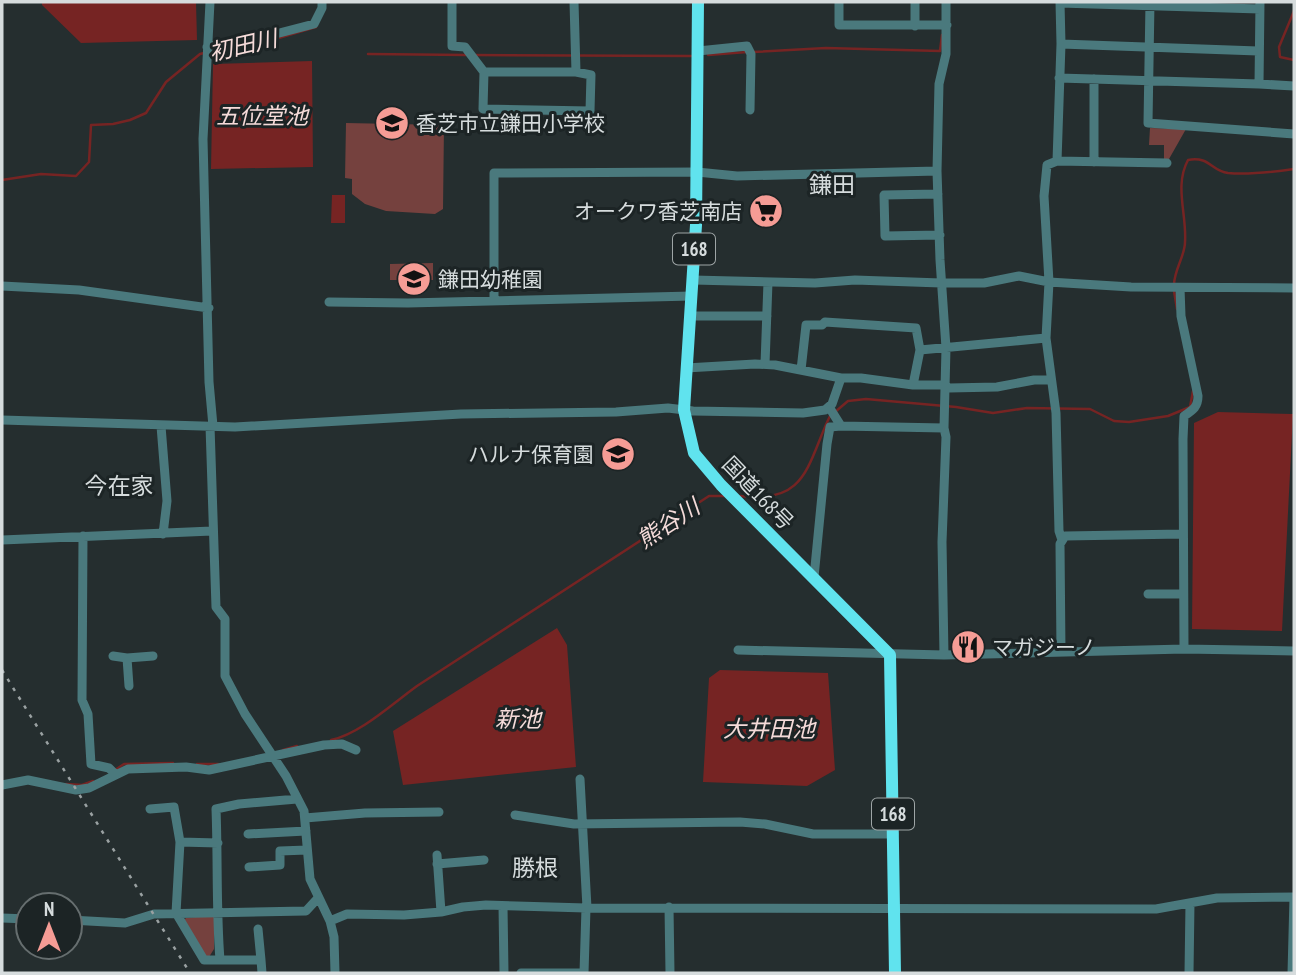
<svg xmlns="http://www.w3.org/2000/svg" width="1296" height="975" font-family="'PT Sans Narrow','Noto Sans JP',sans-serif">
<rect width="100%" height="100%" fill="#252e2f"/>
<path fill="#75413e" d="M346,123L444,125L443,209L435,214L386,211L365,204L352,194V179L345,178Z
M1150,128L1186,129L1169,159H1164V145H1149Z
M433,263V280H390V264Z
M214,915V949L209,957L206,956L183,921L186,918Z"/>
<path fill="#762423" d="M42,2H196L197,40L81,43L42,5Z
M312,61L313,167L211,169L213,64Z
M332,195H345V223H331Z
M1218,412L1293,414L1282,631L1192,629L1194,423Z
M557,628L567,645L576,767L403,785L393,731Z
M720,670L828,673L835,770L807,786L703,782L709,678Z"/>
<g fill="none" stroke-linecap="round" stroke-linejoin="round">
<path stroke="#762423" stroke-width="2.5" d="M1294,11L1279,47L1280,57L1294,60
M753,52L826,48L940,51L942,35
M211,53L265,42L316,27
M368,54L466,55
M473,55L692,56
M708,55L747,52
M2,180L41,174L76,176L89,162L91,125L113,124L130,120L146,113L166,82L200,54L204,53
M1174,285C1174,270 1185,256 1185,242C1187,214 1174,186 1188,160C1210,156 1211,171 1228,173C1250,175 1273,172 1294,169
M1174,291L1177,309
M835,412L848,401L866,399L956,407L993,413L1027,408L1090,409L1114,421L1129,422L1168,416L1190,407L1193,391
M740,496C808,505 807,463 830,416
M331,740C360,734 392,704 417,686L709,496H727
M283,750L297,746
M197,764H218
M115,770L124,764L173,763
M66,784L82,785L93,781"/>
<path stroke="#4a797d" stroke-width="9" d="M210,2L203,139L209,382L213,426
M452,2V46L465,47L484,72L483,109L590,111L591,75L576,72H484
M574,2L576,72
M839,2V25H947
M1150,2L1148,123L1294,134
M1260,2L1259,84L1294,86
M1060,3L1260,9
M915,26V2
M1061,44L1258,51
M207,47L249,41L314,24L322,8V2
M698,51L747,46L751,54L750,110
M1059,78L1259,84
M1057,161L1061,44L1060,2
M1094,162V79
M938,194L884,195L885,236L940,235
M693,280L815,283L855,280L941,283H984L1019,276L1049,282L1131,287L1294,288
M2,286L79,290L209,308
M1180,288L1181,316L1198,396C1198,407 1193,410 1184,416L1183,439L1184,649
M494,301V173L697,172L737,176L937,171
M329,302L408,303L692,296
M690,316H767
M1046,338L1056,413L1059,531L1062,540
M765,364L768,282
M686,368L755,364L775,365L841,378H861L913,385H945L949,388L997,387L1034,380H1050
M801,370L806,325H822L825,322L916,328L920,350
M913,385L920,350L1046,338L1049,282L1044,196L1047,165L1057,161L1167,163
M829,407L841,426L944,428
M2,420L235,427L461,414L616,412L668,408L693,411L803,413L825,410L832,404L841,378
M161,426L167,501L163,534
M210,426L216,607L225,619V676L245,714L286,776L304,811L310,879L330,921L334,937L335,973
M83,536L82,700L88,714L91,764L109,768L115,774
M2,540L212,531
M814,577L827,444L830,427L841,426
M1148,594H1183
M738,650L944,655L1184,649L1294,651
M1061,652L1060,544L1065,536L1182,534
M944,655L942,542L946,437L944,428L946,348L940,260L937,171L939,84L946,54V2
M113,656L127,658
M129,686L127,658L153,656
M580,779L587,908
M2,785L28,780L76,790L89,788L128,769L186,767L209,770L324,745L342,744L356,750
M150,809L174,807L180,842L176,913L204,960H261L262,973
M515,815L574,824L740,822L765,824L813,834H894
M305,818L365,813L439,812
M248,834L306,831
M180,842L218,843
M437,855L441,912
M437,864L484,860
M249,867L280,865V851L307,850
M503,906L504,973
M669,907L670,973
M2,918L28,919
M70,920L125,923L154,914L306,911L318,898
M330,921L347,914L404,915L441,912L463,907L486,905L586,908L1156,909L1217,898L1294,897
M258,929L261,960
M220,960C216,910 218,859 216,809L239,804L297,799
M521,973H584
M584,973L586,908
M1189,973L1190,903
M1292,973L1294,897"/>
<path stroke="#60e3ee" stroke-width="12" d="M698,2L696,225L684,410L694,453L721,485L890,655L895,973"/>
<path stroke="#9aa1a2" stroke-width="2.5" stroke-dasharray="3.5 7" stroke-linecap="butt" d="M2,670L190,973"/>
</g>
<defs>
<g id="school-disc" transform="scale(1.75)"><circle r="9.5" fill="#f59c95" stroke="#1c2425"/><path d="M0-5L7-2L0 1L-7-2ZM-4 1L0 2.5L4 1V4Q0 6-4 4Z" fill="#111"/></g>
<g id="supermarket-disc" transform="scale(1.75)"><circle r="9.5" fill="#f59c95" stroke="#1c2425"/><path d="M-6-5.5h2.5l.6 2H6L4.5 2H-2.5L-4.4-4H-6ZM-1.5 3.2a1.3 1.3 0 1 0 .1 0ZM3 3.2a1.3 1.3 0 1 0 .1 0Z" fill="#111"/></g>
<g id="restaurant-disc" transform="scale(1.75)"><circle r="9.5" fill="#f59c95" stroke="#1c2425"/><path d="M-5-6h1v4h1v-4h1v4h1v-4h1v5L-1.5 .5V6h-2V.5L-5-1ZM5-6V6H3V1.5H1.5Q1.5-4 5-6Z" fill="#111"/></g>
</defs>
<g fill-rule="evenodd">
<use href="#school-disc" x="392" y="123"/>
<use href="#supermarket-disc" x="766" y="211"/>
<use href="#school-disc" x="414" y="279"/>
<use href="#school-disc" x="618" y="454"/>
<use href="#restaurant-disc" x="968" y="647"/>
</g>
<g text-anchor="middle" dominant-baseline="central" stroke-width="6" stroke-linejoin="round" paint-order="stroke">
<g fill="#1c2425" stroke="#9ea5a6" stroke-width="2">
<rect x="673" y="233.5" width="42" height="31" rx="5"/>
<rect x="872" y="798.5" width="42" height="31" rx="5"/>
</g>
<g font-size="19" font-weight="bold" fill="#d6dcdd">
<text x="694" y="249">168</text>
<text x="893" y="814">168</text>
</g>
<g font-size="21" fill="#d6dcdd" stroke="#1c2425" text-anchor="start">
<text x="416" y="123">香芝市立鎌田小学校</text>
<text x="742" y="211" text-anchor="end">オークワ香芝南店</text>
<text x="438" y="279">鎌田幼稚園</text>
<text x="594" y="454" text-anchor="end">ハルナ保育園</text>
<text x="992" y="647">マガジーノ</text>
</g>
<g font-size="21" fill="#d6dcdd" stroke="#1c2425">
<text transform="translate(758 493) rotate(46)">国道168号</text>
</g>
<g font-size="23" font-style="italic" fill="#f5dbd9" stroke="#1c2425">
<text transform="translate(243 45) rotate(-13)">初田川</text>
<text x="262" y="115">五位堂池</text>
<text transform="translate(668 523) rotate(-33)">熊谷川</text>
<text x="518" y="718">新池</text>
<text x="769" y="728">大井田池</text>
</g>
<g font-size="23" fill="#d6dcdd" stroke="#1c2425">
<text x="832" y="184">鎌田</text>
<text x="119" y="485">今在家</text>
<text x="535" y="867">勝根</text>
</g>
</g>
<rect width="1296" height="975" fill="none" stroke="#d6dcdd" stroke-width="7"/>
<g transform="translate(49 926)"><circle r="33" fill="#1c2425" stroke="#666e6f" stroke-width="2"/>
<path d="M0-5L12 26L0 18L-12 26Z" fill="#f59c95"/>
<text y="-10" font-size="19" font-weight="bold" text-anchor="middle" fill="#d6dcdd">N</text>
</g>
</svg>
